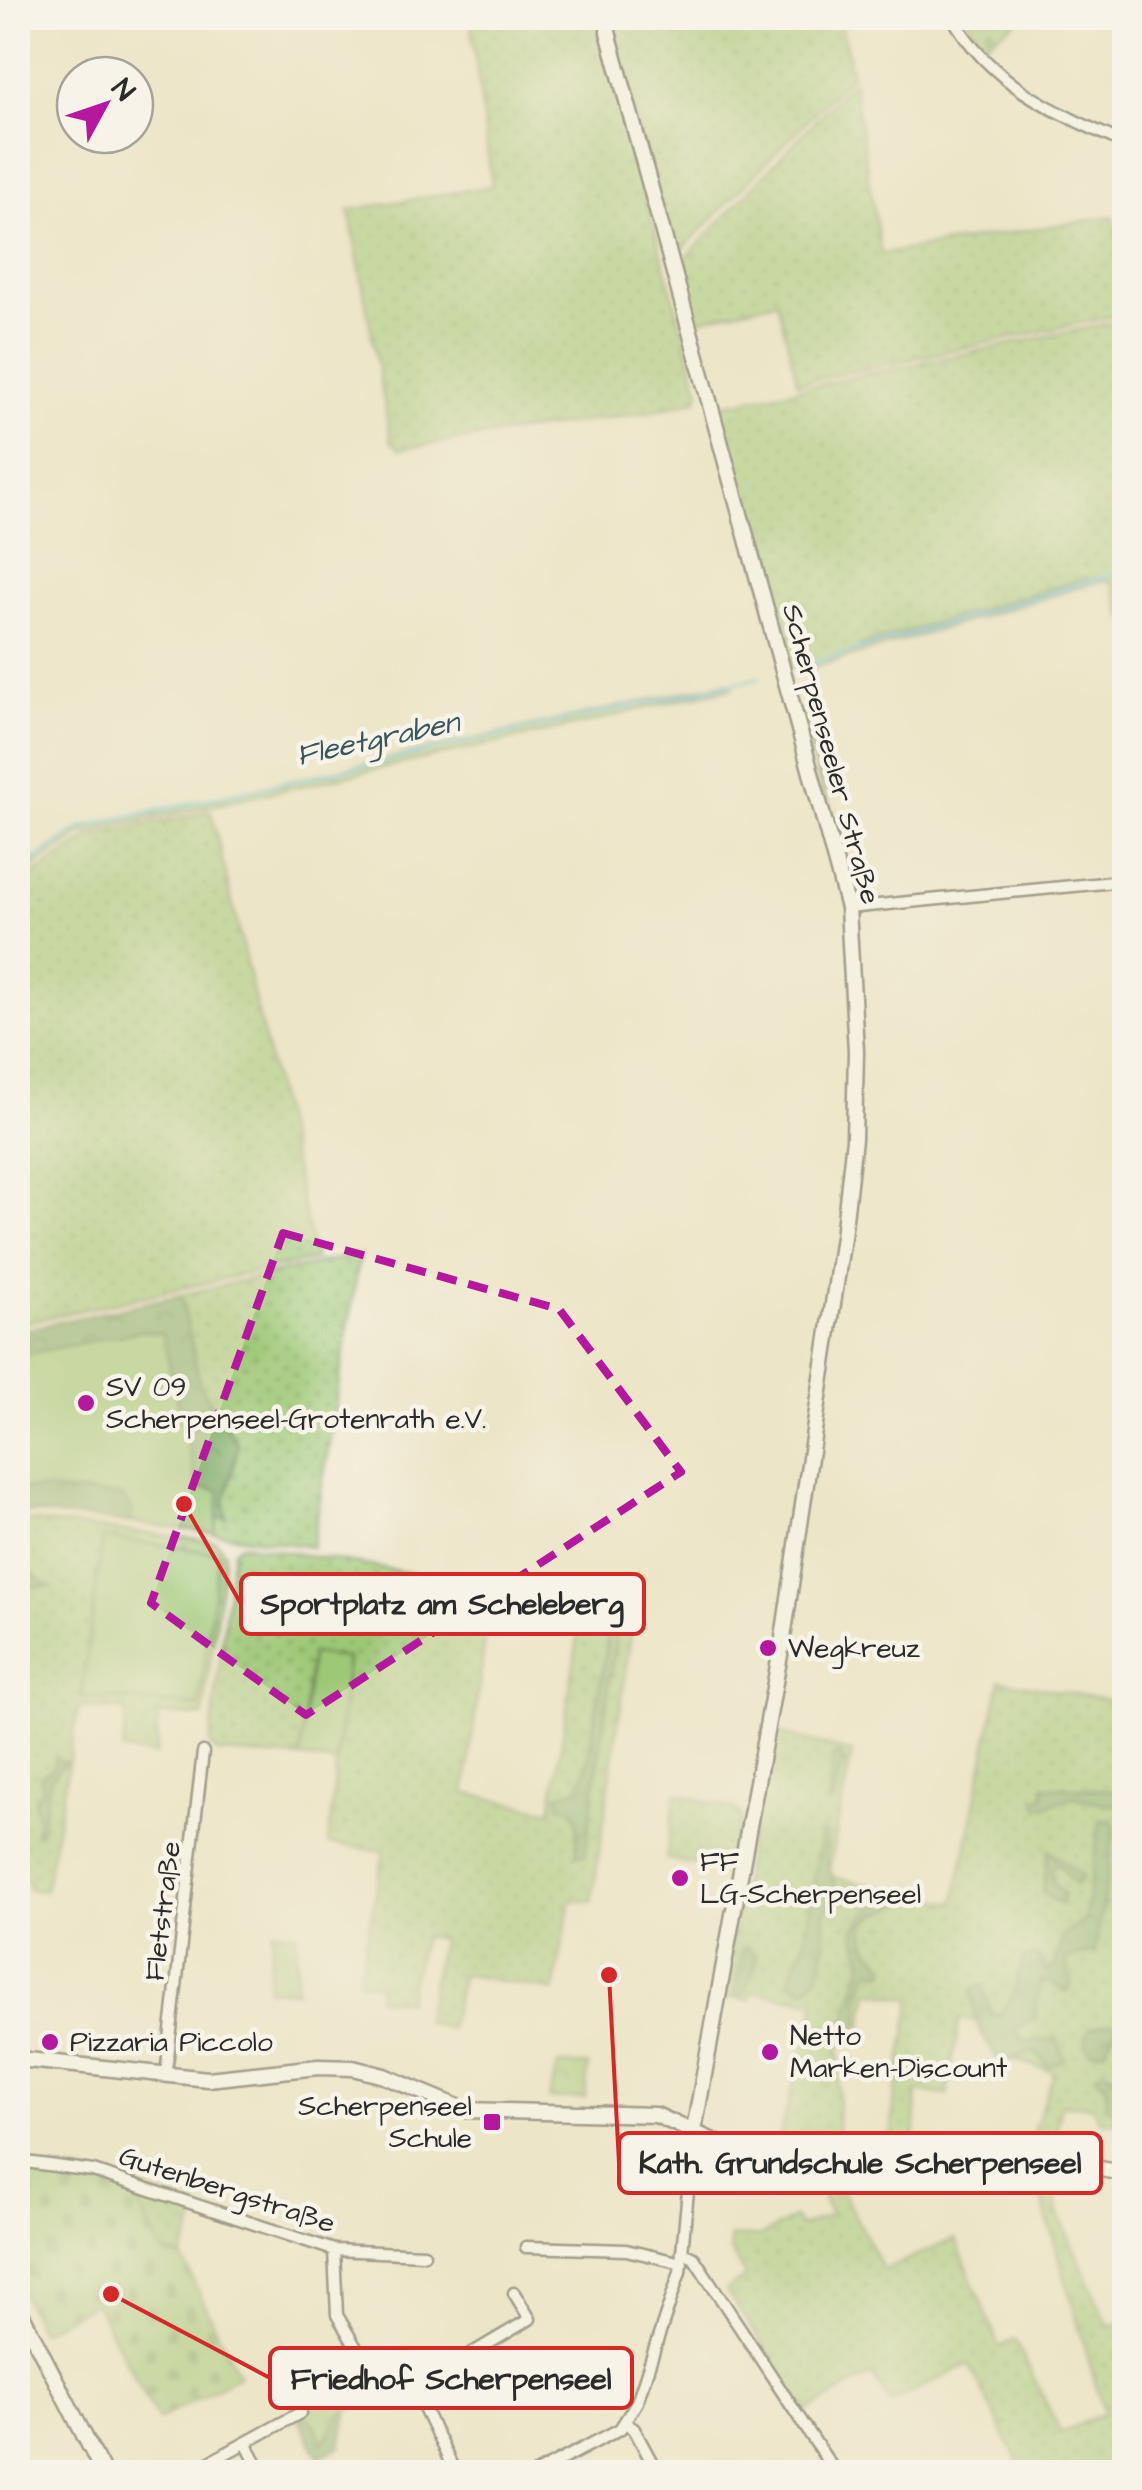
<svg xmlns="http://www.w3.org/2000/svg" width="1142" height="2490" font-family="'Architects Daughter',sans-serif">
<defs>
<pattern id="grass-dots" width="8" height="8" patternUnits="userSpaceOnUse" patternTransform="scale(2.5)"><rect width="8" height="8" fill="#9dc876"/><path d="M2 2h.1M6 6h.1" fill="none" stroke="#80a361" stroke-width="1.8" stroke-linecap="round"/></pattern>
<pattern id="forest-crowns" width="20" height="18" patternUnits="userSpaceOnUse" patternTransform="scale(2.5)"><rect width="20" height="18" fill="#7eac67"/><path d="M2 6a3 3 0 1 1 6 0M12 15a3 3 0 1 1 6 0" fill="none" stroke="#678c55"/></pattern>
<pattern id="cemetery-stones" width="16" height="16" patternUnits="userSpaceOnUse" patternTransform="scale(2.5)"><rect width="16" height="16" fill="#9dc876"/><path d="M2 7V4a2 2 0 0 1 4 0v3zM10 15v-3a2 2 0 0 1 4 0v3z" fill="#80a361"/></pattern>
<pattern id="park-crowns" width="20" height="18" patternUnits="userSpaceOnUse" patternTransform="scale(2.5)"><rect width="20" height="18" fill="#9dc876"/><path d="M2 6a3 3 0 1 1 6 0M12 15a3 3 0 1 1 6 0" fill="none" stroke="#80a361"/></pattern>
</defs>
<rect width="100%" height="100%" fill="#f7f3e8"/>
<filter id="ink" filterUnits="userSpaceOnUse"><feTurbulence type="fractalNoise" baseFrequency=".01" numOctaves="2"/><feDisplacementMap in="SourceGraphic" scale="20" xChannelSelector="R" yChannelSelector="G"/><feConvolveMatrix kernelMatrix="1 2 1 2 8 2 1 2 1" color-interpolation-filters="sRGB"/></filter>
<filter id="wash" filterUnits="userSpaceOnUse"><feTurbulence type="fractalNoise" baseFrequency=".0048" numOctaves="4" result="noise"/><feDisplacementMap in="SourceGraphic" scale="40" xChannelSelector="R" yChannelSelector="G"/><feGaussianBlur stdDeviation="2.25" result="paint"/><feColorMatrix in="noise" values="0 0 0 0 0 0 0 0 0 0 0 0 0 0 0 0 0 1.4 0 .05"/><feComposite in="paint" operator="in"/></filter>
<g filter="url(#wash)">
<rect width="100%" height="100%" fill="#ede5c8"/>
<path fill="url(#grass-dots)" stroke="#647a50" stroke-width="2.5" d="M470,18H601V37L700,392L697,400L649,412L400,449L391,441L349,210L492,186Z
M614,18H840L852,74L674,258L617,54Z
M1113,18H1124V70L1122,71Z
M853,81L881,254L1113,216L1118,239L1124,238V314L798,383L777,301L691,322L676,268Z
M1124,320V620L1113,583L1104,580L1090,584L1088,578L860,645L862,653L810,669L791,666L746,523C755,502 723,435 715,410L726,404Z
M665,696V703L592,722L82,834L18,878V871L83,827Z
M211,811L315,1259L18,1324V886L90,837Z
M360,1254L312,1547L215,1533L216,1517L226,1518L224,1505L238,1445L200,1385L181,1295Z
M18,1520L216,1541L225,1553L203,1717L159,1714L156,1755L122,1751L127,1711L79,1707L45,1891L28,1889V1882L18,1880Z
M241,1544L492,1587L465,1793L551,1811L583,1603L634,1615L592,1902L571,1900L554,1991L462,1974L449,2029L424,2022L441,1939L423,1936L407,2001L377,1998L379,1985L358,1980L384,1851L328,1844L347,1658L311,1654L300,1758L218,1753L210,1744L231,1565L234,1550Z
M1000,1680L1124,1703V2123L1100,2121L1092,2105H1061L1051,2157L1023,2161L1054,2072L1000,2055L1003,2028L960,2018L947,2095L917,2091L914,2150L890,2151L894,2102L912,1999L869,1991L860,2044L840,2045L836,2154L797,2159L775,2153L816,2002L752,1992L750,2001L722,1996L769,1730L852,1753L828,1876L955,1903Z
M676,1793L734,1809L742,1816L735,1859L697,1851L694,1864L666,1859Z
M836,2179L883,2270L955,2239L1000,2347L1015,2340L1061,2433L1104,2413L1037,2182L1055,2180L1058,2213L1109,2326L1124,2322V2472H1023L969,2364L890,2403L872,2375L807,2411L726,2291L746,2276L730,2250V2237L761,2236L794,2218L800,2227L830,2215L816,2182Z
M130,2186L199,2208L182,2258L161,2251Z"/>
<path fill="url(#forest-crowns)" stroke="#546c49" stroke-width="2.5" d="M1088,577L1090,584L862,653L859,646Z
M727,682L733,688L665,703V696Z
M799,712H805L845,864L843,869Z
M181,1295L200,1385L238,1445L224,1505L227,1518L216,1517L219,1491L197,1487L162,1334L142,1331L18,1356V1331Z
M18,1488L122,1496L133,1511L131,1523L18,1512Z
M23,1569L51,1587L18,1586V1571Z
M619,1618L585,1856L577,1855V1816L572,1808L559,1806V1794L578,1788L587,1768L610,1622Z
M840,1754L845,1763L837,1780L833,1804L829,1802L833,1757Z
M56,1757L66,1762L51,1777L40,1833H35L38,1816L34,1802L41,1791V1776L51,1769Z
M1044,1786L1124,1791V1807L1072,1797L1039,1809L1035,1801L1044,1795Z
M1100,1820H1112L1115,1827L1095,1952L1065,1959L1072,1983L1066,1992L1046,1980L1040,1982L1035,2020L1015,2028L1023,2041L1057,2039L1065,2059L1049,2067L1035,2051L1001,2064C984,2042 971,2017 972,1988L982,1986L992,2014L999,2016L1012,1998L1024,1957L1038,1956L1047,1972L1056,1964L1062,1936L1085,1920Z
M821,1832L827,1836L826,1857L840,1897L825,1912C825,1934 828,1979 804,1989L788,1982L805,1939Z
M1049,1850L1083,1876L1076,1886L1059,1864L1051,1868L1053,1882L1064,1895L1061,1905L1042,1893Z
M898,1899L900,1906L878,1913L863,1925L869,1949L887,1966L885,1973L872,1969C860,1983 858,2003 860,2023L853,2032L845,2023L863,1962L854,1928L873,1907Z
M748,1948L755,1954L756,1965L742,1998L735,1994L742,1950Z
M1113,2022L1117,2026L1105,2050L1089,2051L1085,2039L1090,2028Z
M1106,2070L1124,2083V2113L1105,2107L1107,2086L1095,2075Z
M348,2411L341,2446L319,2457L298,2417L309,2416L324,2443L342,2412Z"/>
<path fill="url(#cemetery-stones)" stroke="#647a50" stroke-width="2.5" d="M966,18H1021L983,45Z
M18,2167L89,2174L130,2186L161,2251L182,2258L239,2375L158,2420L95,2303L40,2331L18,2286Z"/>
<path fill="url(#park-crowns)" stroke="#647a50" stroke-width="2.5" d="M558,2065H588L585,2098L549,2099Z
M341,2351L362,2397L373,2400L342,2412L323,2443L314,2422L304,2415L309,2399L294,2373Z"/>
<path fill="#9dc876" stroke="#647a50" stroke-width="2.5" d="M142,1331L162,1334L197,1487L220,1491L215,1533L131,1523L132,1511L122,1496L18,1488V1356Z
M103,1538L219,1553L199,1706L81,1696Z
M311,1654L347,1658L336,1763L300,1758Z
M273,1930L297,1933L296,1991L267,1989Z"/>
<g fill="none" stroke-linecap="round" stroke-linejoin="round">
<path stroke="#53b9d1" stroke-width="4" d="M804,666L1124,571
M18,872L72,834L97,824L759,678"/>
</g>
</g>
<g filter="url(#ink)">
<g fill="none" stroke-linecap="round" stroke-linejoin="round">
<g stroke="#484743" stroke-width="15">
<path id="street" d="M953,18C991,85 1057,113 1124,143
M848,908L1124,881
M166,2074L203,1752
M18,2161L93,2171L334,2250L424,2254
M526,2247L626,2250L682,2263
M334,2250L337,2315L382,2392L411,2382L455,2472
M683,2253L694,2258L835,2472
M411,2382L459,2361L530,2319L514,2293
M625,2423L634,2429L657,2472
M246,2443L262,2472
M208,2463L300,2413
M538,2472L620,2429L637,2402L680,2272L694,2130"/>
</g>
<g stroke="#484743" stroke-width="19">
<path id="secondary" d="M609,18L608,32L848,908L856,1051L854,1139L843,1237L783,1638L694,2130
M18,2059L208,2079L318,2067L353,2068L384,2076L465,2110L656,2115L753,2159L797,2169L897,2160L1016,2169L1076,2165L1124,2173
M18,2307L103,2472"/>
</g>
<use href="#street" stroke="#fff" stroke-width="10"/>
<use href="#secondary" stroke="#fff" stroke-width="14"/>
</g>
</g>
<path d="M0 0H1142V2490H0ZM283,1233L559,1309L681,1472L306,1715L151,1603Z" fill="#ede5c8" fill-opacity=".55" fill-rule="evenodd"/>
<path fill="none" stroke="#b5179e" stroke-width="8" stroke-dasharray="20 12" stroke-linejoin="round" d="M283,1233L559,1309L681,1472L306,1715L151,1603Z"/>
<g fill="#b5179e" stroke="#f7f3e8" stroke-width="4">
<circle cx="86" cy="1403" r="10"/>
<circle cx="768" cy="1648" r="10"/>
<circle cx="680" cy="1878" r="10"/>
<circle cx="50" cy="2042" r="10"/>
<circle cx="770" cy="2052" r="10"/>
<rect x="482" y="2112" width="20" height="20" rx="5"/>
</g>
<g text-anchor="middle" dominant-baseline="central" stroke-width="9" stroke-linejoin="round" paint-order="stroke">
<g font-size="28" fill="#2b2b2b" stroke="#f7f3e8">
<text transform="translate(831 754) rotate(75)">Scherpenseeler Straße</text>
<text transform="translate(163 1911) rotate(-83)">Fletstraße</text>
<text transform="translate(227 2190) rotate(18)">Gutenbergstraße</text>
</g>
<g font-size="28" fill="#2b2b2b" stroke="#f7f3e8" text-anchor="start">
<text x="106" y="1387">SV 09<tspan x="106" dy="32">Scherpenseel-Grotenrath e.V.</tspan></text>
<text x="788" y="1648">Wegkreuz</text>
<text x="700" y="1862">FF<tspan x="700" dy="32">LG-Scherpenseel</tspan></text>
<text x="790" y="2036">Netto<tspan x="790" dy="32">Marken-Discount</tspan></text>
<text x="70" y="2042">Pizzaria Piccolo</text>
<text x="472" y="2106" text-anchor="end">Scherpenseel<tspan x="472" dy="32">Schule</tspan></text>
</g>
<g font-size="30" font-style="italic" fill="#37565d" stroke="#f7f3e8">
<text transform="translate(378 739) rotate(-12)">Fleetgraben</text>
</g>
</g>
<path fill="none" stroke="#d62828" stroke-width="4" d="M184 1504L241 1604M609 1975L619 2163M111 2294L270 2378"/>
<g fill="#d62828" stroke="#f7f3e8" stroke-width="4">
<circle cx="184" cy="1504" r="10"/>
<circle cx="609" cy="1975" r="10"/>
<circle cx="111" cy="2294" r="10"/>
</g>
<g fill="#f7f3e8" stroke="#d62828" stroke-width="4">
<rect x="241" y="1574" width="403" height="60" rx="10"/>
<rect x="619" y="2133" width="482" height="60" rx="10"/>
<rect x="270" y="2348" width="362" height="60" rx="10"/>
</g>
<g font-size="30" text-anchor="middle" font-weight="bold" fill="#2b2b2b">
<text x="442" y="1614">Sportplatz am Scheleberg</text>
<text x="860" y="2173">Kath. Grundschule Scherpenseel</text>
<text x="451" y="2389">Friedhof Scherpenseel</text>
</g>
<rect width="1142" height="2490" fill="none" stroke="#f7f3e8" stroke-width="60"/>
<g transform="translate(105 105) rotate(50)"><circle r="48" fill="#f7f3e8" stroke="#a5a39c" stroke-width="2.5"/>
<path d="M0-8L18 38L0 25L-18 38Z" fill="#b5179e"/>
<text y="-15" font-size="28" font-weight="bold" text-anchor="middle" fill="#2b2b2b">N</text>
</g>
</svg>
